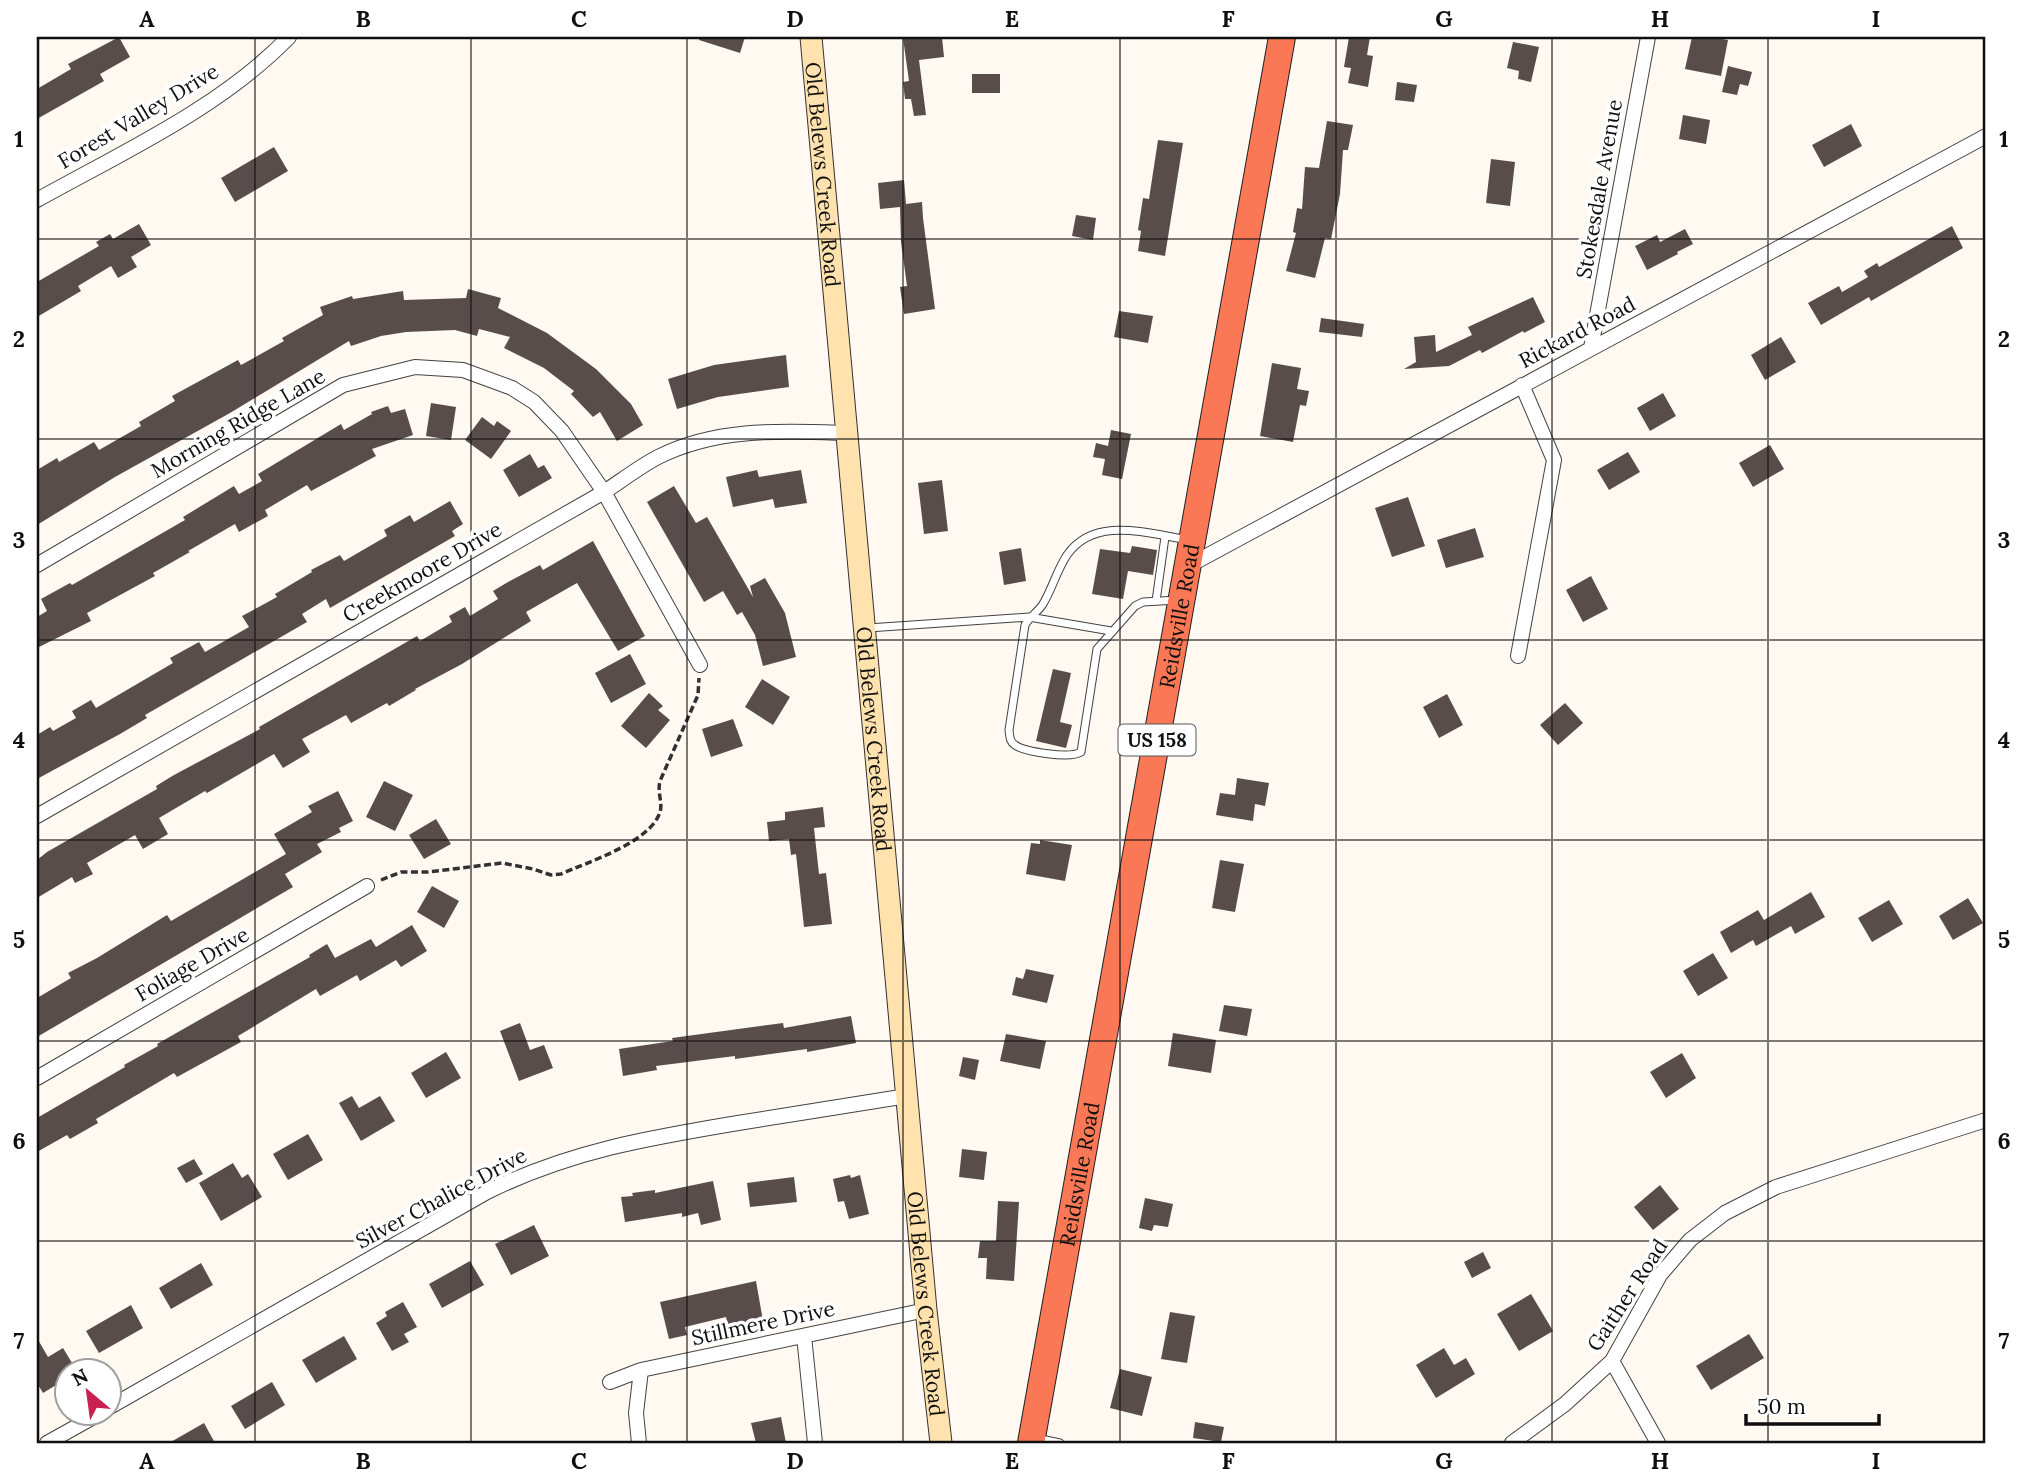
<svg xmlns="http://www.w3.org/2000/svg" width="2023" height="1480" font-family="Lora,serif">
<rect width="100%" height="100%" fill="#fff9f2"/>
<path fill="#594d4b" d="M119,37L130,57L100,74L104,81L37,119V89L71,69L68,64Z
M700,37H745L740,53L699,40Z
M913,37H942L944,57L919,60L926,115L914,116L911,99H905L903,82L909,81L903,38Z
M1349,37H1370L1367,55L1373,56L1368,87L1348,83L1351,68L1344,67Z
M1692,37H1711L1728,40L1721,76L1685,69Z
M1513,42L1539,47L1531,82L1518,79L1519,71L1507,68Z
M1728,66L1752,72L1748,86L1740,84L1737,95L1722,92Z
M972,74H1000V93H972Z
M1397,82L1417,85L1414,102L1395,100Z
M1683,115L1710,120L1706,144L1679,139Z
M1327,121L1353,125L1348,150H1343L1340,194L1331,239L1325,238L1315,278L1286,271L1296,233L1293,232L1297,208L1302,209L1305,167L1319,168Z
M1851,124L1862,146L1824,167L1812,145Z
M1158,140L1183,143L1165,256L1138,251L1141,231L1138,230L1143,198L1149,199Z
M274,147L288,171L235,202L221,178Z
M1491,159L1515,162L1510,206L1486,203Z
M904,180L906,204L922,202L923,218L935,309L904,314L900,287L907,286L901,242L900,207L880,209L878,183Z
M1076,215L1096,218L1093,240L1072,236Z
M139,224L151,245L131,257L137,267L118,278L111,266L78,286L81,291L37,317V282L99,246L96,242L110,234L113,239Z
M1952,226L1963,248L1871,301L1869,297L1821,325L1808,303L1839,286L1842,292L1868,277L1864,271L1877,263L1879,267Z
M1685,229L1693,244L1677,252L1678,254L1647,270L1635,246L1657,235L1660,242Z
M468,289L501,298L498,308L547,333L596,369L631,404L643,425L617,441L600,412L593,417L571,394L574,391L544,368L504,348L510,337L479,329L477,336L455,330L406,332L381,336L351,346L349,341L230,413L115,477L37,525V470L57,458L59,462L94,442L99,450L141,426L139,422L175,401L172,396L238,360L241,365L284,341L282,338L323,315L320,307L352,296L353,299L403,291L404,300L466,298Z
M1533,297L1545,322L1524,333L1523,331L1482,353L1480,350L1449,366L1404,369L1416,362L1414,337L1435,335L1436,352L1472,335L1468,327Z
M1119,311L1153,316L1148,343L1114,337Z
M1321,318L1364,324L1362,337L1319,332Z
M1781,337L1796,362L1765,380L1751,355Z
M786,355L789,387L718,397L677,409L668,379L714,365Z
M1272,363L1301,368L1297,389L1309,391L1306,406L1300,405L1293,442L1260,436Z
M1663,393L1676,416L1650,431L1637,408Z
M431,403L456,407L451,440L426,436Z
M388,406L391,413L405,409L413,435L372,449L376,456L311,491L307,485L265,510L268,516L239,532L235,524L188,551L190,552L153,573L155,576L87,613L91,621L37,648V617L47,611L41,599L70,583L72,585L185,520L183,517L234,486L239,494L262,481L258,474L341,424L344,430L372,414L371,412Z
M482,417L494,426L497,421L511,431L491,459L465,440Z
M1111,430L1131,434L1122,479L1102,475L1105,459L1093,457L1096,443L1108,446Z
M1770,445L1784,469L1753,487L1739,463Z
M1628,452L1640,472L1609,490L1597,470Z
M530,454L538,468L544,465L552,478L519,497L503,470Z
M757,470L759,477L801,470L807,503L775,508L773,499L733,507L726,477Z
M942,480L948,531L924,534L918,483Z
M674,486L696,523L707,517L753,597L750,586L765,578L785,613L796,657L763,666L755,635L742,612L737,615L723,591L704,602L647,502Z
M1408,497L1425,546L1392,557L1375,508Z
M450,501L463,524L452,531L455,536L330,608L326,599L302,614L307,622L145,715L147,718L120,734L37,779V735L50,727L53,731L76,718L72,711L91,700L96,708L173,663L170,658L199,642L205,652L249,627L242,616L277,597L275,594L312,572L311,570L340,555L344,561L387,536L384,530L410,515L414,522Z
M1475,528L1484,557L1446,568L1437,540Z
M593,541L645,636L618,651L577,583L526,612L531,621L462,664L415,689L416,690L389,706L387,703L351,723L346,715L302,739L310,752L283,768L274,754L207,793L205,791L159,818L168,834L143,849L135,835L87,863L93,874L75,883L72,877L37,898V860L47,852L157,789L156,786L174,775L260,729L259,727L417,636L420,641L452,622L449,616L465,607L470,616L498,599L493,591L508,582L540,565L543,570Z
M1132,546L1157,550L1153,575L1128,571L1123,599L1092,594L1100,549L1130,553Z
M1021,548L1026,581L1004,585L999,552Z
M1591,576L1608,609L1583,622L1566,590Z
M630,654L646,684L611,703L595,673Z
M1053,669L1071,673L1060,722L1072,725L1066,748L1036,741Z
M762,679L790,697L773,725L745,707Z
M649,693L663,706L658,710L670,720L646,748L621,726Z
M1447,694L1463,725L1439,738L1423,707Z
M1565,703L1583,723L1558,745L1540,725Z
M733,719L743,746L711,757L702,729Z
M1237,778L1269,783L1265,806L1255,804L1253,821L1216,815L1220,793L1235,795Z
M384,781L413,795L395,831L366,817Z
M338,791L353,821L339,828L341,832L317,844L322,852L285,874L293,887L37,1037V998L71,978L68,973L97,958L167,915L171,921L286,854L274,834L312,812L308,806Z
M823,807L825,827L814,828L819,874L826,873L832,924L804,927L796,854L791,855L789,839L769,841L767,822L785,820V812Z
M436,819L451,844L424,859L409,835Z
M1040,840L1072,845L1065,881L1026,874L1031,843L1040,844Z
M1220,860L1244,864L1235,912L1212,908Z
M432,886L459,901L444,928L417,912Z
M1811,892L1825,917L1795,934L1791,926L1756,946L1753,940L1731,953L1720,932L1758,910L1764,920Z
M1968,898L1983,923L1953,940L1939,916Z
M1889,900L1903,924L1872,942L1858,918Z
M412,925L427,951L401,967L396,960L360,981L357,975L320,996L316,989L238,1036L241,1042L177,1077L174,1073L96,1119L98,1123L70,1139L67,1135L37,1152V1118L125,1067L124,1065L158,1046L157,1044L310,957L309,955L327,944L335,958L371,939L376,947Z
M1713,953L1728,978L1698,996L1683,971Z
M1026,969L1054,975L1047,1003L1012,995L1016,977L1023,979Z
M1224,1005L1252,1009L1247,1036L1219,1031Z
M851,1016L856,1043L807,1052V1049L735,1059V1056L656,1066L657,1070L623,1076L619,1049L673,1041L672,1038L783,1023L784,1028Z
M520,1023L530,1050L544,1045L553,1068L519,1081L500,1031Z
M1173,1033L1216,1040L1211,1073L1168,1066Z
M1006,1034L1046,1041L1040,1069L1000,1061Z
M446,1052L461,1078L426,1098L411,1073Z
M1682,1053L1696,1078L1666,1098L1650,1072Z
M963,1057L979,1060L975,1080L959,1076Z
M352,1096L359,1108L380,1096L395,1121L361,1141L339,1103Z
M308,1134L323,1160L288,1180L273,1154Z
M962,1149L987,1152L984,1180L959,1177Z
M194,1159L203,1174L186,1183L177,1168Z
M233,1163L242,1178L248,1174L262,1197L221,1221L199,1183Z
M850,1175L851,1178L860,1175L869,1214L849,1219L844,1201L838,1202L833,1179Z
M794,1177L797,1202L750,1207L747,1183Z
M713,1181L721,1220L701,1225L698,1213L682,1217V1213L625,1222L621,1197L633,1196L632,1193L655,1190V1193Z
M1660,1185L1679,1209L1653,1230L1634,1207Z
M1145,1198L1173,1204L1168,1227L1154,1225L1152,1231L1139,1228Z
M998,1201L1019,1202L1014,1281L986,1279L987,1258H978L980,1241H996Z
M534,1225L549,1256L511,1275L495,1244Z
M1483,1252L1491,1268L1472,1278L1464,1262Z
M470,1261L484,1285L442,1308L429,1284Z
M201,1263L213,1285L171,1309L159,1288Z
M756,1281L763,1321L728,1327L726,1317L685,1327L687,1335L669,1339L660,1302Z
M1531,1294L1553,1331L1519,1351L1497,1314Z
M403,1302L417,1327L404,1334L409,1342L392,1351L376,1323L387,1316L385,1312Z
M131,1305L143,1328L99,1353L86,1331Z
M1170,1312L1195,1316L1187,1363L1161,1359Z
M1749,1334L1764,1358L1711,1390L1696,1366Z
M344,1336L357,1359L316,1383L302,1360Z
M37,1338L48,1357L63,1348L77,1371H66V1379L43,1393L37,1383Z
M1444,1348L1454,1365L1466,1358L1475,1374L1436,1398L1416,1365Z
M1120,1369L1152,1377L1142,1416L1110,1408Z
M272,1382L285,1405L245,1429L231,1406Z
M781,1417L786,1443H756L751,1423Z
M1195,1422L1224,1427L1221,1442L1193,1438Z
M204,1423L215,1443H169Z"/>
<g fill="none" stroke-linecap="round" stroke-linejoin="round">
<g stroke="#424242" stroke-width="9">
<path id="lane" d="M1178,600L1143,602L1135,606L1097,649L1081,752C1070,759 1025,752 1015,745C1009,741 1010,736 1009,730L1025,625C1030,616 1038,612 1043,604C1052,589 1057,570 1067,555C1095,515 1148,534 1189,540
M1156,601L1165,537
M868,628L1029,617L1111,631
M1036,1438L1060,1443"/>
</g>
<g stroke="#424242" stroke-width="16">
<path id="street" d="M37,200C123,152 220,108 289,37
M1591,348L1648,37
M37,565L343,385L415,367L463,370L512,388L534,402L562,431L604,492L700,665
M1188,566L1986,136
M1518,656L1554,460L1522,385
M37,816L604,492C621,481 639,467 658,457C717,427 783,431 847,433
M37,1078L367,886
M804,1336L815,1443
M1612,1361L1658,1443
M610,1382L641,1370L926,1310
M108,1408L487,1192C570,1151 648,1138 738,1123C794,1114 851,1105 907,1096
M47,1443L99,1414
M639,1443L636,1413L641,1370
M1512,1443L1565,1404L1612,1361L1660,1275L1690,1240L1725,1213L1776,1187L1986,1120"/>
</g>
<g stroke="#313131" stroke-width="23">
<g id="secondary">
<path id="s1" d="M811,37L926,1310L941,1443"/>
</g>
</g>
<g stroke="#202020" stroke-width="28">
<g id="highway">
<path id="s2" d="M1031,1443L1282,37"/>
</g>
</g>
<path stroke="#313131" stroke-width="3.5" stroke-dasharray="7 3.5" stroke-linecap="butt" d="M381,880L401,872H428L502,863L533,869L551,875L561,874C588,862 651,842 660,812C663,803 657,793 660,781L698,695L699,678"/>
<use href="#lane" stroke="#fff" stroke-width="7"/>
<use href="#street" stroke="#fff" stroke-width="14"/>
<use href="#secondary" stroke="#ffe2ad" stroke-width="21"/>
<use href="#highway" stroke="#fa7855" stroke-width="26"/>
</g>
<path fill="none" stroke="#0f0f0f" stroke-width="2" stroke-opacity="0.55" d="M255,37V1443M471,37V1443M687,37V1443M903,37V1443M1120,37V1443M1336,37V1443M1552,37V1443M1768,37V1443M37,239H1986M37,439H1986M37,640H1986M37,840H1986M37,1041H1986M37,1241H1986"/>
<g text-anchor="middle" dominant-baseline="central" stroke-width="7" stroke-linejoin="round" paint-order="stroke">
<rect fill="#fff" stroke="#575757" stroke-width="2" x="1118.5" y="724.5" width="77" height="31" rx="5"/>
<g font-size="19" font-weight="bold" fill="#0f0f0f">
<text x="1157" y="740">US 158</text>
</g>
<g font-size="21" fill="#0f0f0f" stroke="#fff">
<text transform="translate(138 116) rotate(-31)">Forest Valley Drive</text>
<text stroke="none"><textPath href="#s1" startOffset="138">Old Belews Creek Road</textPath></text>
<text transform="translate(1599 189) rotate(-80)">Stokesdale Avenue</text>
<text transform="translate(1577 332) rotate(-28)">Rickard Road</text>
<text transform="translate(238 423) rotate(-30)">Morning Ridge Lane</text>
<text transform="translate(422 572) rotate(-30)">Creekmoore Drive</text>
<text stroke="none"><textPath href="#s2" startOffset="840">Reidsville Road</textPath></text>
<text stroke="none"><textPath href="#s1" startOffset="705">Old Belews Creek Road</textPath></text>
<text transform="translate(192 964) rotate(-30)">Foliage Drive</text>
<text stroke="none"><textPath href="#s2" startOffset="273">Reidsville Road</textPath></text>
<text transform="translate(441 1198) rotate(-28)">Silver Chalice Drive</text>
<text transform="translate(1627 1295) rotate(-57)">Gaither Road</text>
<text stroke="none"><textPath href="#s1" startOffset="1272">Old Belews Creek Road</textPath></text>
<text transform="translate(763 1323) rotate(-12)">Stillmere Drive</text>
</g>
</g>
<rect width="2023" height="1480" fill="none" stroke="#ffffff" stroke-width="77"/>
<g transform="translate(88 1392) rotate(331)"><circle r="33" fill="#ffffff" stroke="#9f9f9f" stroke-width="2"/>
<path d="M0-5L12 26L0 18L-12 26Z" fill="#c72051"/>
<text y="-10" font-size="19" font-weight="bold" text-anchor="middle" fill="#0f0f0f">N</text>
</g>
<path d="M1746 1414v10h133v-10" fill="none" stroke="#0f0f0f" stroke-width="3.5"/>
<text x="1757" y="1414" font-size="21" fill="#0f0f0f" stroke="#ffffff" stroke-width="5" paint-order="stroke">50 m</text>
<rect x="38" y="38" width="1946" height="1404" fill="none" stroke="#0f0f0f" stroke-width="2.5"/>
<g font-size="23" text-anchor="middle" font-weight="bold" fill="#0f0f0f">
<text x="147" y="27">A</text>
<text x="363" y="27">B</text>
<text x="579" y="27">C</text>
<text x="795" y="27">D</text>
<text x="1012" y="27">E</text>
<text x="1228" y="27">F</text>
<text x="1444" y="27">G</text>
<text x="1660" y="27">H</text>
<text x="1876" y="27">I</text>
<text x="19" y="147">1</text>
<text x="2004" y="147">1</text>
<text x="19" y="347">2</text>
<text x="2004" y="347">2</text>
<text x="19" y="548">3</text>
<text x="2004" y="548">3</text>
<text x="19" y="748">4</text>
<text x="2004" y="748">4</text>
<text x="19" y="948">5</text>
<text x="2004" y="948">5</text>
<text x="19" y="1149">6</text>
<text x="2004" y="1149">6</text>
<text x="19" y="1349">7</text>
<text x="2004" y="1349">7</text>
<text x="147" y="1469">A</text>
<text x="363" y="1469">B</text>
<text x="579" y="1469">C</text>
<text x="795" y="1469">D</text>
<text x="1012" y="1469">E</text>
<text x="1228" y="1469">F</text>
<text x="1444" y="1469">G</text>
<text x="1660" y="1469">H</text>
<text x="1876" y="1469">I</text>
</g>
</svg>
